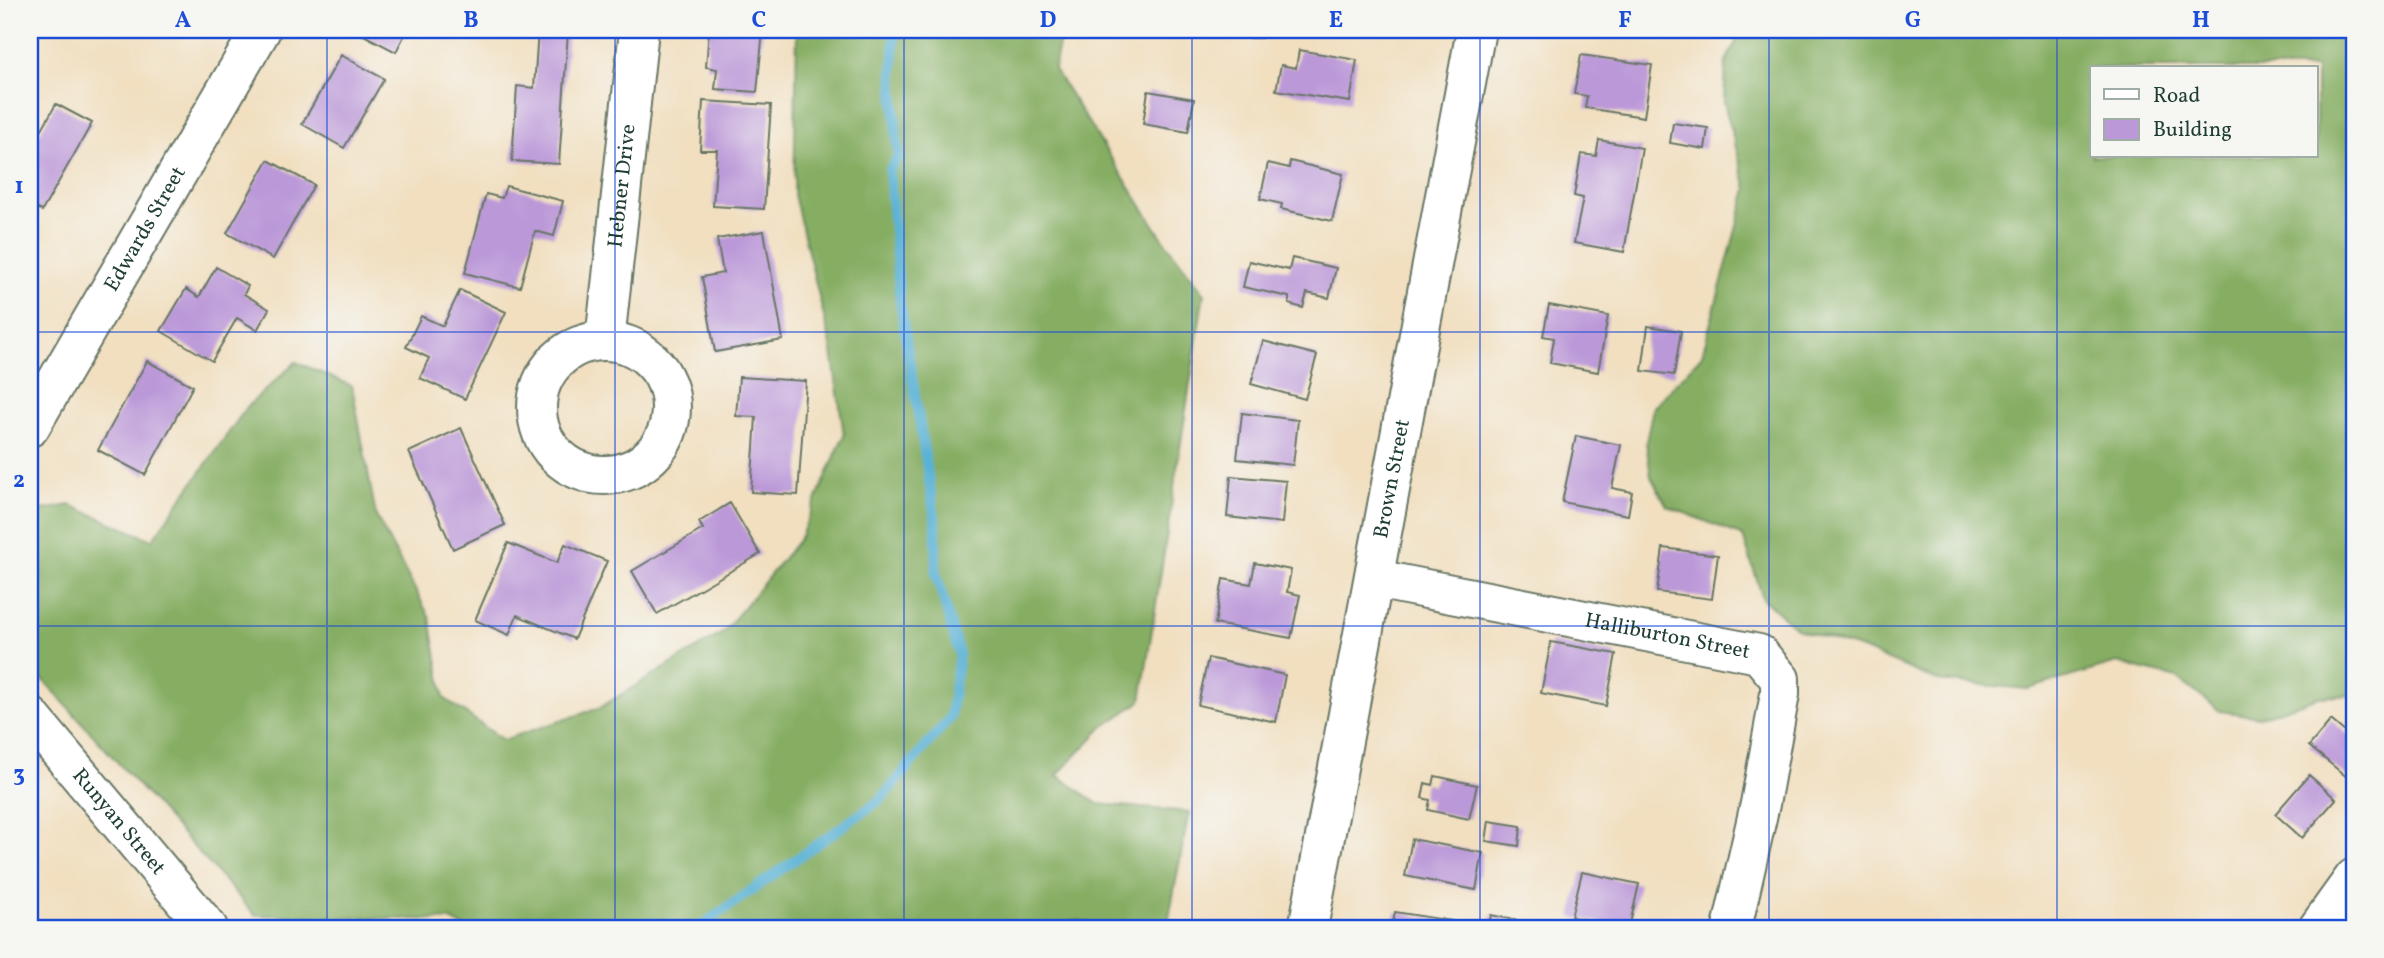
<svg xmlns="http://www.w3.org/2000/svg" width="2384" height="958" font-family="Vollkorn,serif">
<rect width="100%" height="100%" fill="#f6f6f2"/>
<filter id="ink" filterUnits="userSpaceOnUse"><feTurbulence type="fractalNoise" baseFrequency=".0143" numOctaves="2"/><feDisplacementMap in="SourceGraphic" scale="14" xChannelSelector="R" yChannelSelector="G"/><feConvolveMatrix kernelMatrix="1 2 1 2 8 2 1 2 1" color-interpolation-filters="sRGB"/></filter>
<filter id="wash" filterUnits="userSpaceOnUse"><feTurbulence type="fractalNoise" baseFrequency=".00686" numOctaves="4" result="noise"/><feDisplacementMap in="SourceGraphic" scale="28" xChannelSelector="R" yChannelSelector="G"/><feGaussianBlur stdDeviation="1.57" result="paint"/><feColorMatrix in="noise" values="0 0 0 0 0 0 0 0 0 0 0 0 0 0 0 0 0 1.4 0 .05"/><feComposite in="paint" operator="in"/></filter>
<g filter="url(#wash)">
<rect width="100%" height="100%" fill="#f1dfc0"/>
<path fill="#86ae64" stroke="#52764c" stroke-width="2" fill-rule="evenodd" d="M797,30H1062L1054,69L1163,239L1204,293L1141,701L1103,727L1057,775L1098,804L1189,812L1167,928H1127L1074,920L1050,928H466L451,920L255,915L30,665V512L70,505L152,540L247,407L296,362L352,386L376,516L430,618L444,698L503,740L599,708L724,632L800,538L844,435L831,345L794,195Z
M1755,30H2354V695L2319,697L2260,717L2220,711L2177,678L2117,663L2028,689L1938,681L1862,649L1797,629L1763,599L1743,536L1667,506L1651,477L1646,442L1653,408L1702,355L1747,189L1724,103L1726,61L1740,34ZM2092,68H2316V156H2092Z"/>
<g fill="none" stroke-linecap="round" stroke-linejoin="round">
<path stroke="#57b0d4" stroke-width="10" d="M698,928L880,800L950,718L959,654L936,574V524L900,302L889,171L898,156L893,74L895,30"/>
</g>
<g id="blocks">
<path fill="#bb98d8" d="M354,30H407L396,52Z
M538,30L568,31L559,164L512,161L517,86L534,88Z
M709,30H763L757,92L715,89L717,69L706,67Z
M1223,30H1261V38H1222Z
M1299,50L1357,60L1350,102L1276,90L1281,65L1296,68Z
M341,55L384,79L344,148L302,124Z
M1581,55L1652,65L1644,117L1585,108L1587,96L1574,94Z
M1148,91L1194,99L1188,132L1143,124Z
M703,101L771,105L764,209L713,206L717,150H700Z
M56,104L92,123L42,211L30,205V132L38,136Z
M1673,123L1708,128L1705,149L1670,143Z
M1599,140L1642,148L1624,252L1574,243L1583,198L1574,196L1581,154L1596,156Z
M268,160L314,185L273,259L227,233Z
M1290,161L1343,174L1332,221L1281,209L1282,204L1260,199L1268,163L1289,168Z
M506,186L563,201L554,236L535,231L520,287L465,273L486,194L502,198Z
M764,231L783,340L715,352L702,277L723,273L717,239Z
M1292,258L1336,268L1329,298L1307,293L1303,308L1289,304V297L1243,287L1249,261L1289,270Z
M216,267L248,286L244,294L269,309L257,330L237,318L212,361L161,331L186,289L199,297Z
M460,290L506,312L465,399L420,378L429,358L406,347L421,316L443,326Z
M1549,305L1608,316L1598,372L1550,363L1554,338L1543,336Z
M1648,326L1681,331L1674,375L1642,371Z
M1263,341L1317,355L1305,399L1251,384Z
M147,361L193,386L145,475L98,450Z
M739,377L806,381L798,495L751,492L756,417L736,416Z
M1242,413L1298,420L1293,465L1237,459Z
M461,428L505,525L453,549L409,452Z
M1576,436L1621,445L1612,488L1632,492L1628,515L1562,502Z
M1231,476L1286,481L1282,523L1227,517Z
M730,503L760,554L657,614L632,571L703,529L699,522Z
M508,543L557,563L565,544L607,561L574,639L517,615L509,635L475,620Z
M1663,548L1718,555L1712,599L1657,592Z
M1255,563L1291,570L1287,592L1300,595L1291,638L1215,624L1223,579L1251,584Z
M1551,642L1616,654L1606,706L1541,693Z
M1208,658L1285,675L1276,722L1198,705Z
M2331,720L2354,740V783L2309,746Z
M2309,775L2336,799L2302,838L2275,814Z
M1435,776L1477,785L1469,819L1428,810L1430,800L1422,798L1425,783L1433,785Z
M1489,821L1521,826L1519,846L1486,841Z
M1412,839L1483,853L1476,890L1405,876Z
M1582,872L1639,884L1629,928L1571,917Z
M1395,912L1452,921L1451,928H1392Z
M1491,915L1519,921L1517,928H1488Z"/>
</g>
</g>
<g filter="url(#ink)">
<use href="#blocks" fill-opacity="0" stroke="#687665" stroke-width="2"/>
<g fill="none" stroke-linecap="round" stroke-linejoin="round">
<g stroke="#687665" stroke-width="42">
<g id="minor">
<path id="s1" d="M605,341L639,30"/>
<circle cx="604" cy="408" r="67"/>
<path id="s2" d="M30,427L261,30"/>
<path id="s3" d="M1375,579L1759,654L1780,679V694L1760,804L1732,928"/>
<path id="s4" d="M30,716L208,928"/>
<path id="s5" d="M1308,928L1476,30"/>
<path d="M2318,928L2354,878"/>
</g>
</g>
<use href="#minor" stroke="#fff" stroke-width="38"/>
</g>
</g>
<path fill="none" stroke="#1d4ed8" stroke-width="2" stroke-opacity="0.55" d="M327,30V928M615,30V928M904,30V928M1192,30V928M1480,30V928M1769,30V928M2057,30V928M30,332H2354M30,626H2354"/>
<g text-anchor="middle" dominant-baseline="central" stroke-width="6" stroke-linejoin="round" paint-order="stroke">
<g font-size="21" fill="#1f3d34" stroke="#f6f6f2">
<text stroke="none"><textPath href="#s1" startOffset="156">Hebner Drive</textPath></text>
<text stroke="none"><textPath href="#s2" startOffset="229">Edwards Street</textPath></text>
<text stroke="none"><textPath href="#s5" startOffset="457">Brown Street</textPath></text>
<text stroke="none"><textPath href="#s3" startOffset="298">Halliburton Street</textPath></text>
<text stroke="none"><textPath href="#s4" startOffset="138">Runyan Street</textPath></text>
</g>
</g>
<rect width="2384" height="958" fill="none" stroke="#f6f6f2" stroke-width="77"/>
<rect x="2090" y="66" width="228" height="91" fill="#f6f6f2" stroke="#a0aca6" stroke-width="2"/>
<rect x="2104" y="89" width="35" height="10" fill="#ffffff" stroke="#a0aca6" stroke-width="2"/>
<text x="2153" y="102" font-size="21" fill="#1f3d34">Road</text>
<rect x="2104" y="119" width="35" height="21" fill="#bb98d8" stroke="#a0aca6" stroke-width="2"/>
<text x="2153" y="136" font-size="21" fill="#1f3d34">Building</text>
<rect x="38" y="38" width="2308" height="882" fill="none" stroke="#1d4ed8" stroke-width="2.5"/>
<g font-size="23" text-anchor="middle" font-weight="bold" fill="#1d4ed8">
<text x="183" y="27">A</text>
<text x="471" y="27">B</text>
<text x="759" y="27">C</text>
<text x="1048" y="27">D</text>
<text x="1336" y="27">E</text>
<text x="1625" y="27">F</text>
<text x="1913" y="27">G</text>
<text x="2201" y="27">H</text>
<text x="19" y="193">1</text>
<text x="19" y="487">2</text>
<text x="19" y="781">3</text>
</g>
</svg>
